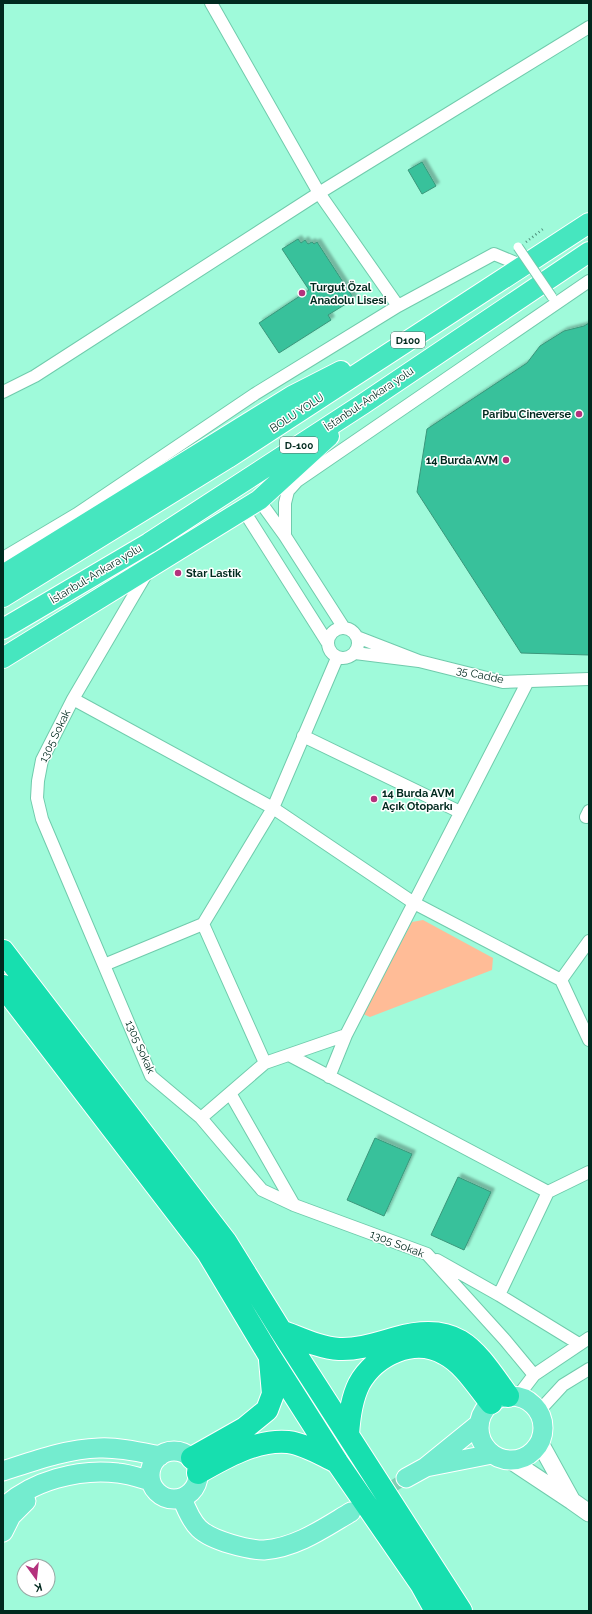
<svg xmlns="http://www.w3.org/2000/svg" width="592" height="1614" font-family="Raleway,sans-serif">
<defs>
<filter id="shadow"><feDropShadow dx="3.5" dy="-3.5" stdDeviation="1" flood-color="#0004"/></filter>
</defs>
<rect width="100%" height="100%" fill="#9ffada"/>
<path fill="#ffbc97" d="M423,920L493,958L492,970L370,1017L363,1014L412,922Z"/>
<path fill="#37c19b" stroke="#3a977b" filter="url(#shadow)" d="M422,162L436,186L422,194L408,170Z
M298,239L301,243L305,240L308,244L312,242L314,244L317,242L354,299L328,315L331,320L279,353L259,323L309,290L282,249Z
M589,323V655L521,653L417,492L427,429L527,363L540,346L564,331L584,326Z
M375,1138L412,1154L384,1216L347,1200Z
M458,1177L491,1192L464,1250L431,1235Z"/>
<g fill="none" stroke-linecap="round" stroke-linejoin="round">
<path stroke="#7fd0b4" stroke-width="12" stroke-dasharray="12 6" stroke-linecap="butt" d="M361,1506L406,1478"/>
<g stroke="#70cbac" stroke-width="14">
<path id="minor" d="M211,3L319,193L398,306
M3,392L35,376L319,193L589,27
M259,500L285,536L344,628
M244,511L327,642
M285,536V503L288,491L297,481L589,281
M3,558L77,514L255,394L398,306L494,254L523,266
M148,571L73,699L42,760L38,781L37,798L42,819L151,1076L201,1118L262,1190L294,1205L427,1254L505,1340L534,1375
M328 643a15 15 0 1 1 30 0a15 15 0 1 1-30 0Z
M355,653L419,661L357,637
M419,661L503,682L589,679
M73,699L273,808L414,903L561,980L589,1040
M303,736L460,812
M586,817L589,811
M203,924L265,1063
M104,965L203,924L273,808L337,658
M561,980L589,941
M289,1055L548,1192L589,1172
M329,1077L346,1035L528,681
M230,1093L294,1205
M201,1118L265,1063L346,1035
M437,1260L499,1295L579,1344
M499,1295L548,1192
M518,1396L534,1375L589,1338
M539,1411L563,1385L589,1369"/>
</g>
<g stroke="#70cbac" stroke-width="19">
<path id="secondary" d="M510,1460L572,1501L540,1443
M572,1501L589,1513"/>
</g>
<g stroke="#fff" stroke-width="21">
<path id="primary" d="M479 1428a32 32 0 1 1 64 0a32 32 0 1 1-64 0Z
M479,1424L426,1467L492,1454
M150 1475a24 24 0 1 1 48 0a24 24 0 1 1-48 0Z
M3,1471C34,1461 66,1449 99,1448C119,1447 140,1452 160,1456
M406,1478L426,1467
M182,1498C193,1527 200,1535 231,1544C241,1547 253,1550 264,1550C296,1548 324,1528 351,1512
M3,1508C31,1481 79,1468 118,1473C129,1474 140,1478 150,1481
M3,1532L11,1516L26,1501"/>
</g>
<g stroke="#fff" stroke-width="22">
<path id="trunk" d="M3,575L292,396L341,371
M3,597L228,458L589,223
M3,629L149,543L363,404L589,252
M3,658L259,500L329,436"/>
</g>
<g stroke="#fff" stroke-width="24">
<path id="motorway" d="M3,951L226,1242L281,1331L461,1611
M3,986L208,1253L269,1355L337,1462L421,1584L436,1611
M281,1331C300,1338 320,1348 339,1349C358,1350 378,1343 396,1338C459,1320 475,1350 508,1396
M348,1435C349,1418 351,1400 359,1384C375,1355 414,1336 445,1354C464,1364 477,1386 491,1403
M192,1458L245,1428L267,1410L273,1394L270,1360
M198,1473C224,1458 257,1439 288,1442C305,1444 322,1455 337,1462"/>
</g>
<path stroke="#4f917c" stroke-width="2.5" stroke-dasharray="1 3" stroke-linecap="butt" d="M526,242L543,229"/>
<use href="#minor" stroke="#fff" stroke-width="12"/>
<use href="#secondary" stroke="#fff" stroke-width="17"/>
<use href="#primary" stroke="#74eccf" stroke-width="19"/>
<use href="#trunk" stroke="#46e6bf" stroke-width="20"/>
<use href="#motorway" stroke="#17dfaf" stroke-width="22"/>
<g stroke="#70cbac" stroke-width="11" stroke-linecap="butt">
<path id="pedestrian-bridge" d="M518,247L552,297"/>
</g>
<use href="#pedestrian-bridge" stroke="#fff" stroke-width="9"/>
</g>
<g fill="#b4327d" stroke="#fff" stroke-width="1.5">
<circle cx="302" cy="293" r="4"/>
<circle cx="579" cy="414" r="4"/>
<circle cx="506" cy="460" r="4"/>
<circle cx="178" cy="573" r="4"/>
<circle cx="374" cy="799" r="4"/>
</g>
<g text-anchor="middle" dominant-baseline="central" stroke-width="3" stroke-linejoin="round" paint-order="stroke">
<g fill="#fff" stroke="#4c6962" stroke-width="1">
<rect x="391" y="332" width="34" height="16" rx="3"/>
<rect x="280" y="437" width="38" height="16" rx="3"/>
</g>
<g font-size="10" font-weight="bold" fill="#00291e">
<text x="408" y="340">D100</text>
<text x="299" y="445">D-100</text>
</g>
<g font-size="11" font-weight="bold" fill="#00291e" stroke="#fff" text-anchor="start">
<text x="310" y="287">Turgut Özal<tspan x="310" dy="13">Anadolu Lisesi</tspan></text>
<text x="571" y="414" text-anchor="end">Paribu Cineverse</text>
<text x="498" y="460" text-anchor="end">14 Burda AVM</text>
<text x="186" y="573">Star Lastik</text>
<text x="382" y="793">14 Burda AVM<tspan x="382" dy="13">Açık Otoparkı</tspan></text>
</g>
<g font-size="11" fill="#00291e" stroke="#fff">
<text transform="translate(369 399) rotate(-34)">İstanbul-Ankara yolu</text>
<text transform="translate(297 413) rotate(-33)">BOLU YOLU</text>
<text transform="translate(96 574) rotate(-31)">İstanbul-Ankara yolu</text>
<text transform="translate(480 675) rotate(12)">35 Cadde</text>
<text transform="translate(55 736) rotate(-64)">1305 Sokak</text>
<text transform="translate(140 1047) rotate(66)">1305 Sokak</text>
<text transform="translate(397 1244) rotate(21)">1305 Sokak</text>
</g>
</g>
<rect width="592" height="1614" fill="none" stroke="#00291e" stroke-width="8"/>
<g transform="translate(36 1578) rotate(165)"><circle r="19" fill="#ffffff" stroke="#99a9a5"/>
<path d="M0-3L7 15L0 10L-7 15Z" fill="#b4327d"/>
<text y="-6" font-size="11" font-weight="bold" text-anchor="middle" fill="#00291e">K</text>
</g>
</svg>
